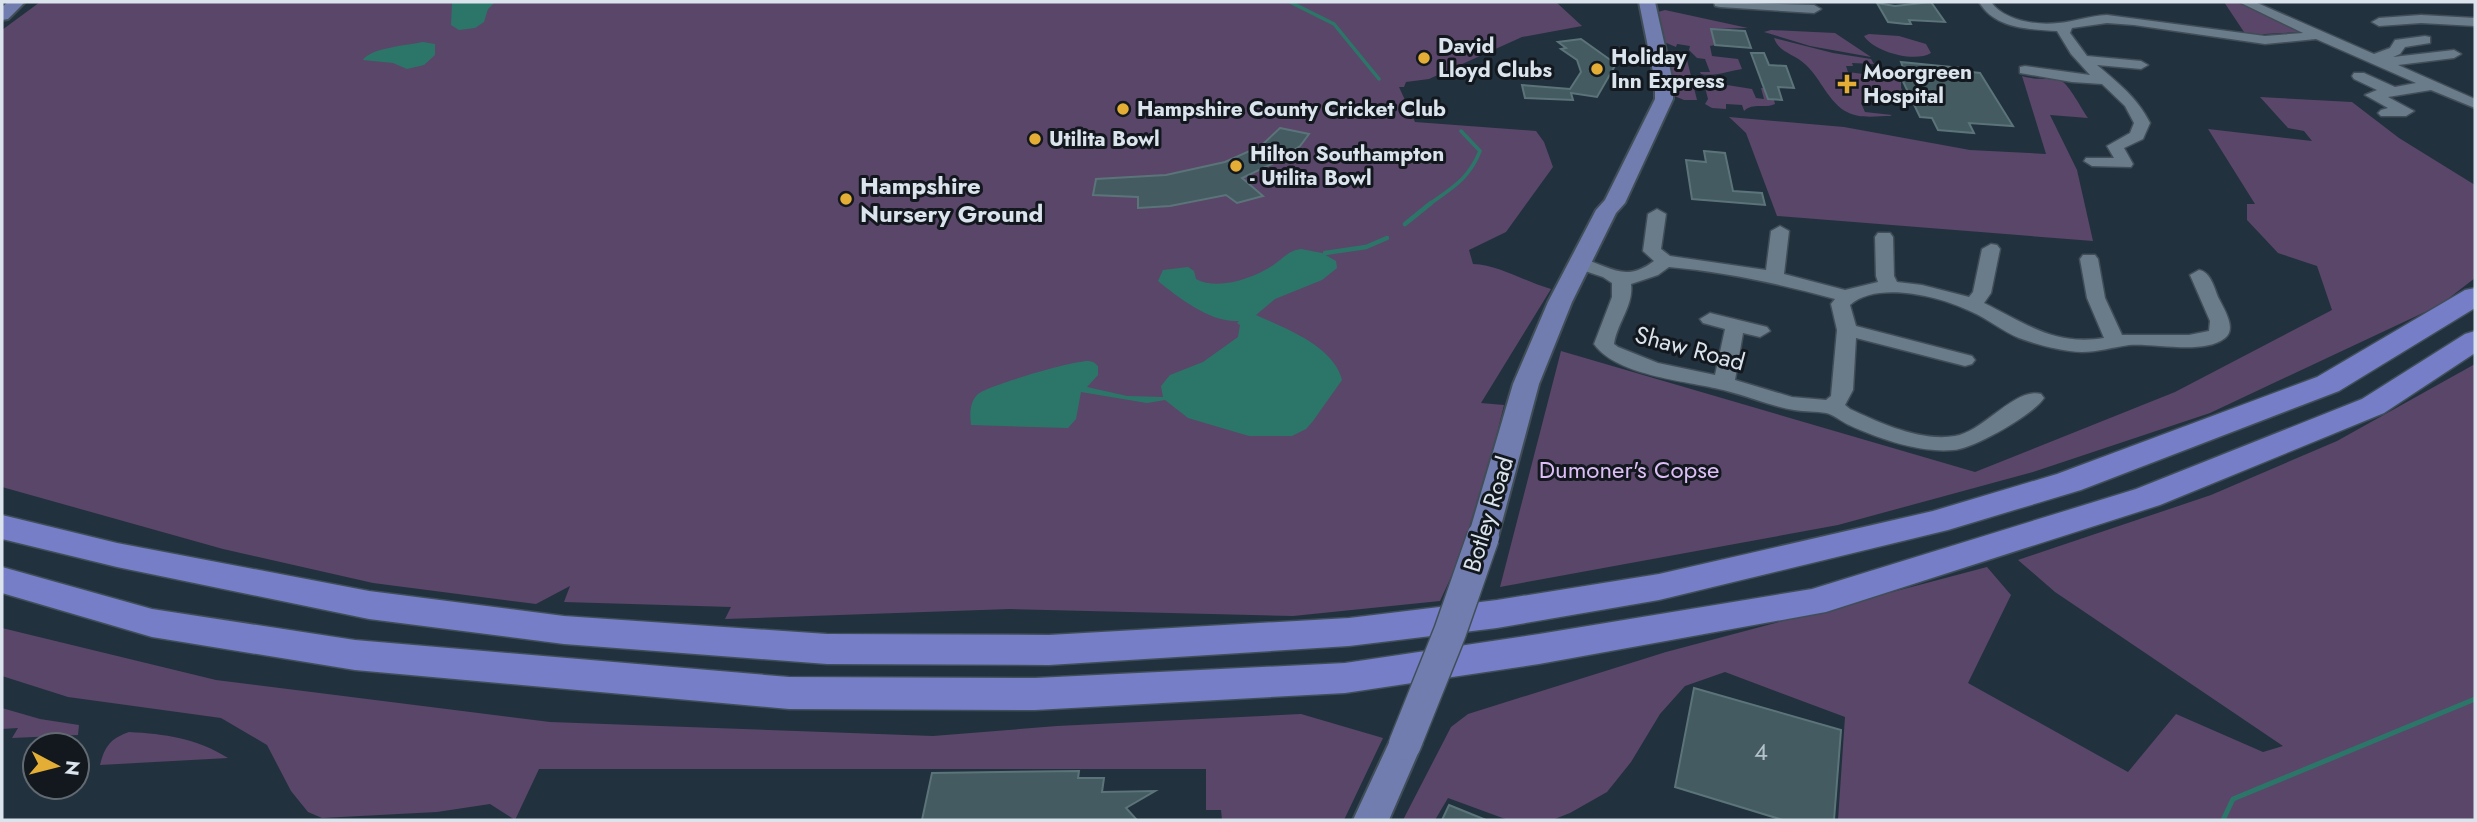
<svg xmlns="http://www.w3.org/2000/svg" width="2477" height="822" font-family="Jost,sans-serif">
<rect width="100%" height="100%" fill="#22313e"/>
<path fill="#5a4669" d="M40,2H1556L1582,26L1522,37L1429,79L1406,82L1404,87H1399L1415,122L1536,131L1544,142L1553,167L1506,232L1469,250L1473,264C1500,265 1525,282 1551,289L1481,403L1504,405L1473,529L1440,601L1293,616L1010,609L725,619L731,607L564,602L570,586L536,604L373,583L223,549L2,487V30Z
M2224,2H2238L2300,32L2246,35Z
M1665,10L1748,28L1711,29L1715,45L1710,46L1712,56L1738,59L1742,69C1730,71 1712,77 1701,74L1700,72H1710L1705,59L1697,58L1689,50L1690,46L1677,44L1676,47L1664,42L1658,12Z
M1771,30L1835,33L1871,57L1810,46L1764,32Z
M1869,34L1899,36L1926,44L1931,53C1915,63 1874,52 1864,36Z
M1774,38L1833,53L1871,59L1874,64L1852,63L1853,66H1846L1848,72L1901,79V88L1908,101L1870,99L1872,103H1861L1865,112L1892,115L1890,116C1877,116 1859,119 1847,112C1829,103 1821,79 1806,65C1795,54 1779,53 1774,38Z
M1666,51L1683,53L1686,56L1697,100H1684L1672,95Z
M2022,76C2038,81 2049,77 2061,81C2069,84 2082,110 2088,118L2050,115L2077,170L2093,241L1777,216L1746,133L1729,117L1844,127L1970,150L2046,154Z
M1711,78L1727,85L1752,89L1756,98L1764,99L1761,88H1764L1768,99L1774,100L1775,104C1765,109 1753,102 1744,111L1742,105L1726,104V109L1712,108L1705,104L1708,99L1703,80Z
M2260,97L2352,102L2399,138L2475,185V278L2440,305L2210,413L2033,472L1838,525L1500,587L1561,351L1975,472L2175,392L2332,310L2317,266L2278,253L2247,220V204H2255L2208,129L2312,141L2304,131L2288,128Z
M2475,364V820H1838L1845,717L1725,672L1685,686L1660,714L1631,762L1607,792L1570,813L1552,820H1508L1448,798L1435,820H1403L1451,727L1468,714L1666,652L1987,567L2011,595L1968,683L2128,772L2176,714L2263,752L2283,746L2055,592L2018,560L2211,495L2337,441Z
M2,628L216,680L550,722L933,736L1057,726L1301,714L1383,738L1344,820H1222L1221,810H1206V769H539L515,820L490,804L437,812L322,818L308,812L291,791L267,745L221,718L68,697L2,676Z
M2,708L40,719L79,725L78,735L12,738L18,728L2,729Z
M129,732C165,734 196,738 228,758L100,765C105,746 110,739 129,732Z"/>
<path fill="#2c7669" d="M452,2H495L488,9L484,22L475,28L459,30L451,25Z
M423,42L435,44V55L424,65L407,69L393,63L363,60C370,48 409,45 423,42Z
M1301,249L1322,253L1336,261L1337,268L1322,280L1275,299L1256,315C1285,328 1334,346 1342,380L1313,421L1306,429L1292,436H1249L1188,418L1165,400L1147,403L1081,392L1076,419L1068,428L971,425C970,414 969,403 978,394C989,385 1075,360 1089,361C1095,362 1094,363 1098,366V375L1087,387L1127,396L1163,397L1161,386L1170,375L1203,362L1238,337L1240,325L1237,323L1239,321C1211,323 1179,298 1158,281L1163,270L1188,267L1194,271L1196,279C1218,291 1253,278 1272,266C1283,259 1287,251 1301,249Z"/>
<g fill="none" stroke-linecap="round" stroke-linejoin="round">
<path stroke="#2c7669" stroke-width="3.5" d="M1290,2L1334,24L1379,79
M1428,205C1452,188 1469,179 1480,151L1461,131"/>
<path stroke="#2c7669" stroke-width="4.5" d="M1405,224L1431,203
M1325,253L1366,247L1387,238"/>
<path stroke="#2c7669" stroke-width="5" d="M2223,820L2233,799L2475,699"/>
</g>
<path fill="#435b61" stroke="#5b7479" stroke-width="2" d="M1931,2L1945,22L1909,20L1911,24H1906L1888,22L1877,3L1895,6Z
M1711,29L1745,31L1751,48L1715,45Z
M1581,39L1616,64L1597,97L1571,93L1573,100L1525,98L1522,85L1570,89L1581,72L1577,60L1561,49L1566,48L1558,42Z
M1751,53H1764L1769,65L1786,66L1794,88L1778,87L1782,100L1768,99Z
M1901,62L1961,68L1963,71L1980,73L2013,126L1969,123L1974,133L1938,130L1932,118L1920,117L1897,69L1904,70Z
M1280,128L1309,134L1300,146L1276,162L1242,178L1263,196L1237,203L1226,195L1170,206L1138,208V197L1093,195L1096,179L1166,175L1225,162L1261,146Z
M1704,151L1725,153L1733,191L1762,193L1765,205L1692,199L1686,160L1706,162Z
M1694,688L1841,730L1834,820H1783L1675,787Z
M1079,771L1078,778H1104L1102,792L1155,791L1126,808L1137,820H922L932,773Z
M1449,805L1486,820H1442Z"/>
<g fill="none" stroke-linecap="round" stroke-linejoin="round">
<g stroke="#414e58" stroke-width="3">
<path id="minor" d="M1714,2L1814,5L1821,9L1814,13L1720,7L1715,6Z
M1979,2H1991C2003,20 2037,26 2058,23C2073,22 2088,16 2107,15L2265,36L2303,33L2239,2H2255L2374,54L2390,48L2395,40L2425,36L2430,37V43L2405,47L2400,54L2393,57L2454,50L2461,54L2454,58L2398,65L2475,99V108L2431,90L2388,97L2414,111L2406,116H2381L2378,113L2381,110L2388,108L2365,95L2377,90L2354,79L2352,76L2354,73H2364L2395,87L2416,83L2316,39L2265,44L2134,25L2107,23L2072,28L2070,33L2087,56L2141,61L2148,65L2141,69L2097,65C2118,83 2137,97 2150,123L2143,139L2124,148L2133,164L2131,167L2092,166L2084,161L2086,158H2114L2107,146L2130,133L2134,123L2125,106L2102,84L2072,82L2020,73V67L2025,66L2090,75L2071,54L2057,31C2028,29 1995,29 1979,2Z
M2421,15L2475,18V26L2421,23L2379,26L2372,22L2379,18Z
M1657,209L1666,214L1661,249L1670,256L1766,270L1771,231L1780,226L1789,231L1784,274L1845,290L1878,282L1876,276L1875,237L1878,233H1890L1893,237L1894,276L1897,282L1922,285L1969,297L1973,292L1982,249L1991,244L1997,245L2000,249L1991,293L1984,303C2025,323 2054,346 2104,338L2087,298L2080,259L2083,255H2095L2098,259L2105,298L2122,335H2189L2209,331L2210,321L2190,275L2199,270C2211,272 2214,288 2219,299C2224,309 2237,329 2225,338C2204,355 2155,343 2129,345C2114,347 2098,352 2082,352C2061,351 2038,345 2019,338C2002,331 1988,319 1972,312C1942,297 1878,280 1850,305L1856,326L1972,356L1975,360L1972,364L1965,366L1856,338L1853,390L1845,405L1850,409C1880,423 1921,442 1955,436C1983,432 2015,387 2041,394L2044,398C2033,415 1973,449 1953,450C1920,453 1879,439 1849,425C1842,422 1833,414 1826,413C1816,411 1805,412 1794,410C1771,406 1750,397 1727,391C1691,381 1617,377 1594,344L1612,297V283L1603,277L1573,267L1570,263L1579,258C1610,265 1624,284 1654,261L1643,251L1648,214ZM1669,267C1726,272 1780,284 1835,299L1831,304L1837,330L1831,396L1826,400L1792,397L1735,380L1743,333L1760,337L1770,331L1767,327L1710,313L1700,319L1703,323L1725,329L1715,375L1658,363L1618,347L1614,344C1617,323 1634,305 1631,284L1658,275Z"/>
</g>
<g stroke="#414e58" stroke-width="4">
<path id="major" d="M8,2H25L8,19L2,20V7Z
M1639,2H1655L1673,82V99L1625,203L1616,213L1572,302L1539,384L1498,537L1493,544L1483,547L1473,544L1468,537L1513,384L1548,302L1596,210L1605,200L1655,99V82Z
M1405,730L1417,734L1422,744L1389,820H1353L1393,734Z"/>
</g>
<g stroke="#414e58" stroke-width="3">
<path id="highway" d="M2475,288V308L2339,391L2081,490L1948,530L1659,600L1497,628L1349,646L1049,665L827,664L564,644L369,619L117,567L2,539V515L117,543L369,591L564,616L827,634L1049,635L1349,618L1497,600L1659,574L1933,511L2057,474L2317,377L2465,290Z
M2475,331V353L2384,413L2160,505L1826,612L1539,664L1345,693L1035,710L789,709L355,670L152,637L2,593V567L152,609L355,640L789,677L1035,678L1345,663L1539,634L1812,589L2136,489L2362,399L2465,334Z"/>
</g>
<use href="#minor" fill="#6a7b89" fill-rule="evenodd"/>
<use href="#major" fill="#717dae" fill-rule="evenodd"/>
<use href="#highway" fill="#757ec6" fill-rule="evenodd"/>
<g stroke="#414e58" stroke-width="35" stroke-linecap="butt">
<path id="major-bridge" d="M1405,744L1450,632L1483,537"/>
</g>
<use href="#major-bridge" stroke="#717dae" stroke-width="32"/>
</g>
<g fill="#e4ad35" stroke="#12181e" stroke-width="2.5">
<circle cx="1424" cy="58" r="7"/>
<circle cx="1597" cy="69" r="7"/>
<path d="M1843.5 73.5h7v7h7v7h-7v7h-7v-7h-7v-7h7z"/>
<circle cx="1123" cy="109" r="7"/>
<circle cx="1035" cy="139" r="7"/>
<circle cx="1236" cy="166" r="7"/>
<circle cx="846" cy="199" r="7"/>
</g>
<g text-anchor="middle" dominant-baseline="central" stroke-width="6" stroke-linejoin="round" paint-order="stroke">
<g font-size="21" font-weight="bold" fill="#dbe4ed" stroke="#12181e" text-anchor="start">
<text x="1438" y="46">David<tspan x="1438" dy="24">Lloyd Clubs</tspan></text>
<text x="1611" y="57">Holiday<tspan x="1611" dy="24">Inn Express</tspan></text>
<text x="1863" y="72">Moorgreen<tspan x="1863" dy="24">Hospital</tspan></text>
<text x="1137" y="109">Hampshire County Cricket Club</text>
<text x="1049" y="139">Utilita Bowl</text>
<text x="1250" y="154">Hilton Southampton<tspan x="1250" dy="24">- Utilita Bowl</tspan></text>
</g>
<g font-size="24" font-weight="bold" fill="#dbe4ed" stroke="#12181e" text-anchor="start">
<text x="860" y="185">Hampshire<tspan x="860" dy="28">Nursery Ground</tspan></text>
</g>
<g font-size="24" fill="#dbe4ed" stroke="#12181e">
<text transform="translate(1690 348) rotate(15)">Shaw Road</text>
<text transform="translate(1488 514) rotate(-73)">Botley Road</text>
</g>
<g font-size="24" fill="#debef7" stroke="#12181e">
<text x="1629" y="469">Dumoner's Copse</text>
</g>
<g font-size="24" fill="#b5c2ca">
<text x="1761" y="751">4</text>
</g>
</g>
<rect width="2477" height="822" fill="none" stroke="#dbe4ed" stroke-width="7"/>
<g transform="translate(56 766) rotate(97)"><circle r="33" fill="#12181e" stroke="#626a71" stroke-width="2"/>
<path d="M0-5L12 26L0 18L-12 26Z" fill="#e4ad35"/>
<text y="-10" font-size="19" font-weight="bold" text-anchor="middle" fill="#dbe4ed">N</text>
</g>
</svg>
